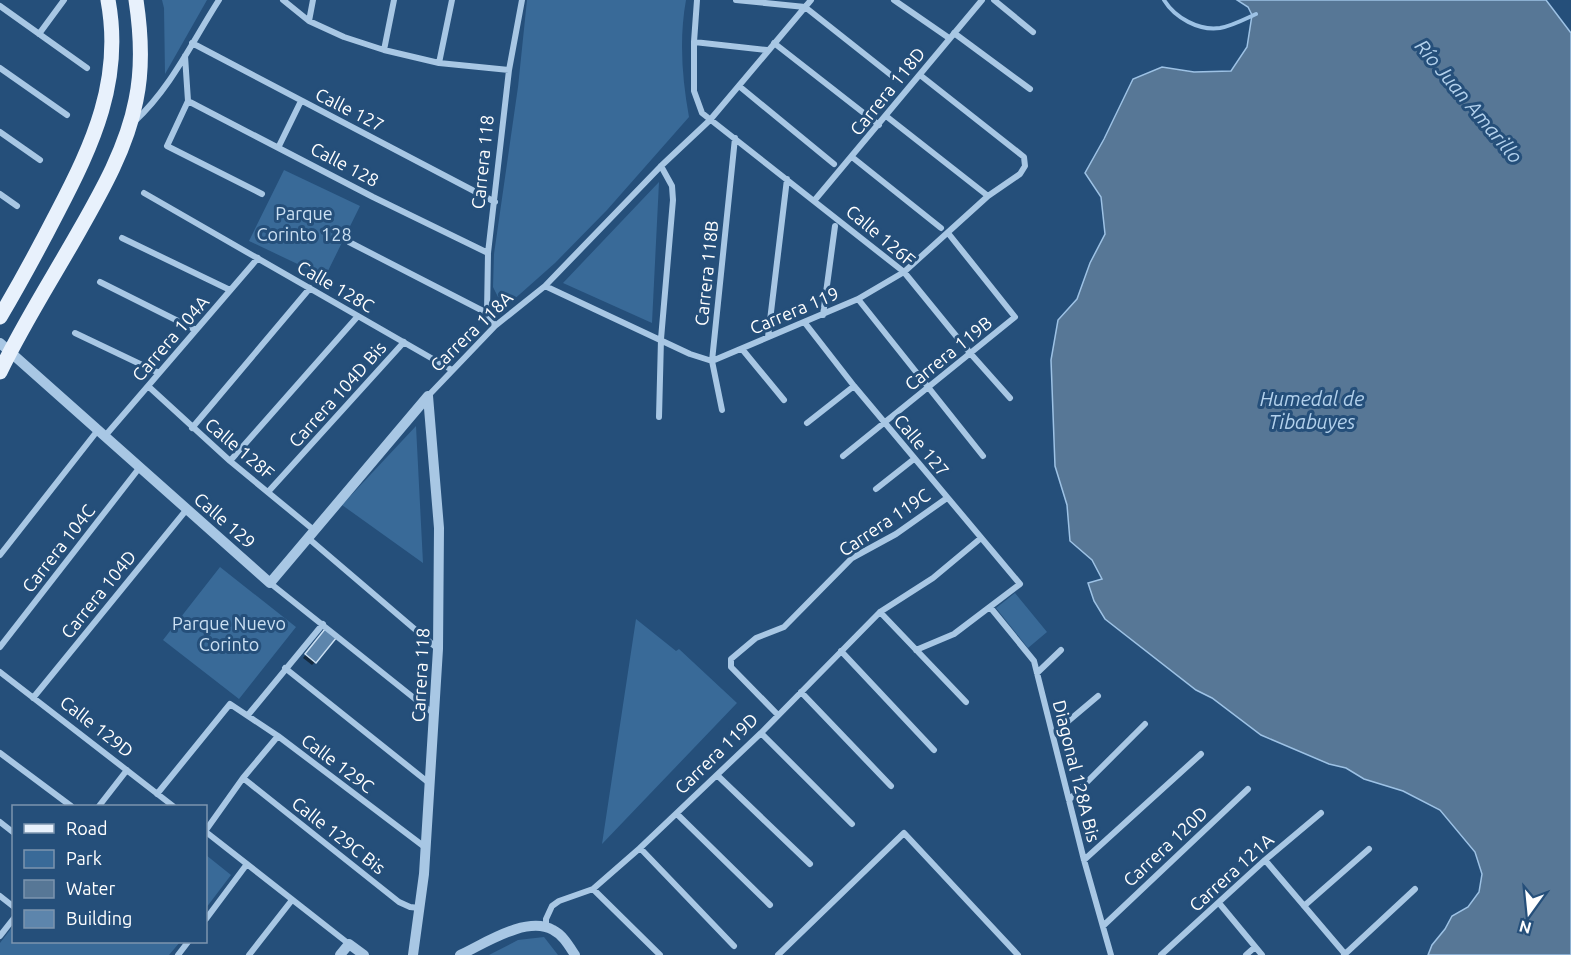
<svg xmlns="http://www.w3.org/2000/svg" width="1571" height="955" font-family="Ubuntu,sans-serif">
<rect width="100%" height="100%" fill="#254f7a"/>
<path fill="#396a98" d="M162,0H207L165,74L164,8Z
M527,0H686C679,39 682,78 689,117L607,210L555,263L511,302L498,297L493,287L494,254L518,87Z
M284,170L360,206L325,277L249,241Z
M659,182L652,323L563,283Z
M416,426L423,563L342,505Z
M220,567L296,627L239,699L163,640Z
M1015,593L1047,632L1028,648L996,608Z
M636,619L676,651L679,649L737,703L602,844Z
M206,855L231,875L206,908Z
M13,926L14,942H180L169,955H0V943Z
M544,937L558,955H489L518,940Z"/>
<path fill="#577796" stroke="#9dc2e5" stroke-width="1.5" d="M1237,0H1546L1571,33V955H1428L1432,945L1445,929L1452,916L1468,907L1479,892L1482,874L1475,852L1440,810L1403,791L1364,779L1346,768L1329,764L1261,735L1212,698L1196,690L1105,619L1094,601L1088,583L1102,579L1092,560L1070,541L1067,505L1055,466L1051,360L1058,320L1077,299L1090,263L1105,234L1101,197L1085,173L1104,139L1133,79L1162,67L1194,72L1231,71L1247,47L1252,15L1248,7Z"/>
<path fill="#0007" d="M322,634L315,662L312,665L303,658Z"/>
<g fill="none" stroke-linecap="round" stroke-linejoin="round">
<path stroke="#9dc2e5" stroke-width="4" d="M1164,0C1175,18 1199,31 1220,28C1232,26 1245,19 1256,14"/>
</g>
<path fill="#5d85ac" stroke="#cbe0f3" stroke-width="1.5" d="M325,629L337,637L316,663L305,654Z"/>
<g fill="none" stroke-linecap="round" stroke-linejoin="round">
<path stroke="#a8c7e4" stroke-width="6" d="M283,0L309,21L344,37L384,50L439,63L509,70
M697,0L694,42V91L702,113L904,272L970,353L1010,398
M736,0L805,7L896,79
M894,0L949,38
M994,0L1033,32
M0,6L87,68
M309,21L313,0
M954,33L1030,89
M39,34L64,0
M694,42L767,50
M192,43L495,202
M774,43L879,125
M384,50L394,0
M185,56L188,101L167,146L262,194
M439,63L452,0
M0,68L67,115
M739,86L834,164
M188,101L373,197L488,253
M886,116L988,196
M134,122C171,88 192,42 219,0
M0,132L40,160
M279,146L301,101
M852,157L941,228
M144,193L452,370
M0,194L17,206
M814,201L982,0
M122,238L230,290
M349,242L487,313
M100,282L196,330
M545,286L690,354L712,361L858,299L904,272L988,196L1020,174L1025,166L1024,157L920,75
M858,299L983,456
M823,315L835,226
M805,323L854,386L1020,584L954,634L916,650
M495,326L487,313L488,253L509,70L522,0
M75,333L159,373
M768,337L787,179
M742,349L784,400
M148,386L230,461L315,531
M428,396L495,326L545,286L661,166L710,120L811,0
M722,410L712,361L735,138
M659,417L661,339L673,200L672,186L661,166
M807,423L854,386
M192,428L310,288
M105,436L258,258
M843,456L1015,317L948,233
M230,461L358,316
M876,489L914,459
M268,492L404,342
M308,538L438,649
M0,555L98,430
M270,583L434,714
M990,607L1034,661L1084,860L1111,955
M880,612L966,702
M0,647L140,467
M841,651L934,750
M285,668L429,783
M0,672L173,806
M1037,673L1061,650
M801,692L891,786
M33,698L187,509
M248,715L323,624
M778,715L731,667V659L756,638L784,627L852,558L896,534L947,498
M761,733L852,824
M1053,734L1098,696
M0,753L71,806
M717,775L810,864
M243,778L399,902L410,907L419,908
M157,794L230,704L278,736L426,848
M1069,800L1145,724
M99,806L127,770
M677,814L770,905
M0,822L14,833
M206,830L243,778L278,736
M206,832L349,944
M640,848L734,946
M1084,860L1201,754
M1265,860L1345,954
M593,889L660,955
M0,896L14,907
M1219,903L1262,955
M1304,906L1369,849
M206,919L247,864
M1103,926L1248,789
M546,927V919L552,906L559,901L593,889L640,848L761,733L880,612L933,578L981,538
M0,936L14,918
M178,955L188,942
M249,955L292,900
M778,955L904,833L1018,955
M1161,955L1265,860L1321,813
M1246,955L1255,947
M1344,955L1415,889"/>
<path stroke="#a8c7e4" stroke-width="10" d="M0,343L270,583L428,396
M340,955L349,944L364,955
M413,955L424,874L438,649L439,528L428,396
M460,955C484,944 527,915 553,930C563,935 569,946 575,955"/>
<path stroke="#e8f1fc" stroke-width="15" d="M0,317C20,283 39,248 57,213C93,144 123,80 108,0
M0,372C23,324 52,279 78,233C102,191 127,147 136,100C143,67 141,33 136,0"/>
</g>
<g text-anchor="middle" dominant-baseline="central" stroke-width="6" stroke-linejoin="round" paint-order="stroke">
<g font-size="18" fill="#fff" stroke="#254f7a">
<text transform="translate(887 91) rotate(-51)">Carrera 118D</text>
<text transform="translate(350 109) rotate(27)">Calle 127</text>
<text transform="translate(482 162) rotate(-84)">Carrera 118</text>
<text transform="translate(345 164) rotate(28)">Calle 128</text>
<text transform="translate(881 235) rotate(40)">Calle 126F</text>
<text transform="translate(706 273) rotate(-84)">Carrera 118B</text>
<text transform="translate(336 286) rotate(30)">Calle 128C</text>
<text transform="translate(794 310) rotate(-23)">Carrera 119</text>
<text transform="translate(471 331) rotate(-44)">Carrera 118A</text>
<text transform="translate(170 338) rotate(-49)">Carrera 104A</text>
<text transform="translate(948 353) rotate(-39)">Carrera 119B</text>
<text transform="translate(337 394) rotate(-48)">Carrera 104D Bis</text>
<text transform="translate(922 445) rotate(50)">Calle 127</text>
<text transform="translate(240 448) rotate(40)">Calle 128F</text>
<text transform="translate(225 520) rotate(41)">Calle 129</text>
<text transform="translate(884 522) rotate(-34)">Carrera 119C</text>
<text transform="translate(58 548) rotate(-52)">Carrera 104C</text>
<text transform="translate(98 594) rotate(-51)">Carrera 104D</text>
<text transform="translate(420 675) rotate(-87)">Carrera 118</text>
<text transform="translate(97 726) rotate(38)">Calle 129D</text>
<text transform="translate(716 753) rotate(-44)">Carrera 119D</text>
<text transform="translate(338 763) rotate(37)">Calle 129C</text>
<text transform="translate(1077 771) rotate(76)">Diagonal 128A Bis</text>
<text transform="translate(339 835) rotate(38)">Calle 129C Bis</text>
<text transform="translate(1165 846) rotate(-43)">Carrera 120D</text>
<text transform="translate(1231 872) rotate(-42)">Carrera 121A</text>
</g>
<g font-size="18" fill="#cbe0f3" stroke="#254f7a">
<text x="304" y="213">Parque<tspan x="304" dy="21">Corinto 128</tspan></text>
<text x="229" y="623">Parque Nuevo<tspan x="229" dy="21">Corinto</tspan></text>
</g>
<g font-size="20" font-style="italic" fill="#b3d1ec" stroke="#254f7a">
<text transform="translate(1469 101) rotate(50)">Río Juan Amarillo</text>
<text x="1312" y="398">Humedal de<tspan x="1312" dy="23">Tibabuyes</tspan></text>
</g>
</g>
<rect x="12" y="805" width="195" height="138" fill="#254f7a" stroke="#7c95af" stroke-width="1.5"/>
<rect x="24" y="824" width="30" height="9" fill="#e8f1fc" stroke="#7c95af" stroke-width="1.5"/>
<text x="66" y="835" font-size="18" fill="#ffffff">Road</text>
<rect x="24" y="850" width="30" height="18" fill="#396a98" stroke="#7c95af" stroke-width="1.5"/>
<text x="66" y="865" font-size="18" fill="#ffffff">Park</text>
<rect x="24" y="880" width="30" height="18" fill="#577796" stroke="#7c95af" stroke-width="1.5"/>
<text x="66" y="895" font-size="18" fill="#ffffff">Water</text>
<rect x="24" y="910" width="30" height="18" fill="#5d85ac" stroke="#7c95af" stroke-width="1.5"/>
<text x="66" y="925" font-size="18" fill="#ffffff">Building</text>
<g transform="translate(1529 913) rotate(195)" stroke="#254f7a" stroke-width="4.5" paint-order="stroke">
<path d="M0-4.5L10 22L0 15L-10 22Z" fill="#ffffff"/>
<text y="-9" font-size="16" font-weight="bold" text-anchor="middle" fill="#ffffff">N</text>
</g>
</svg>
